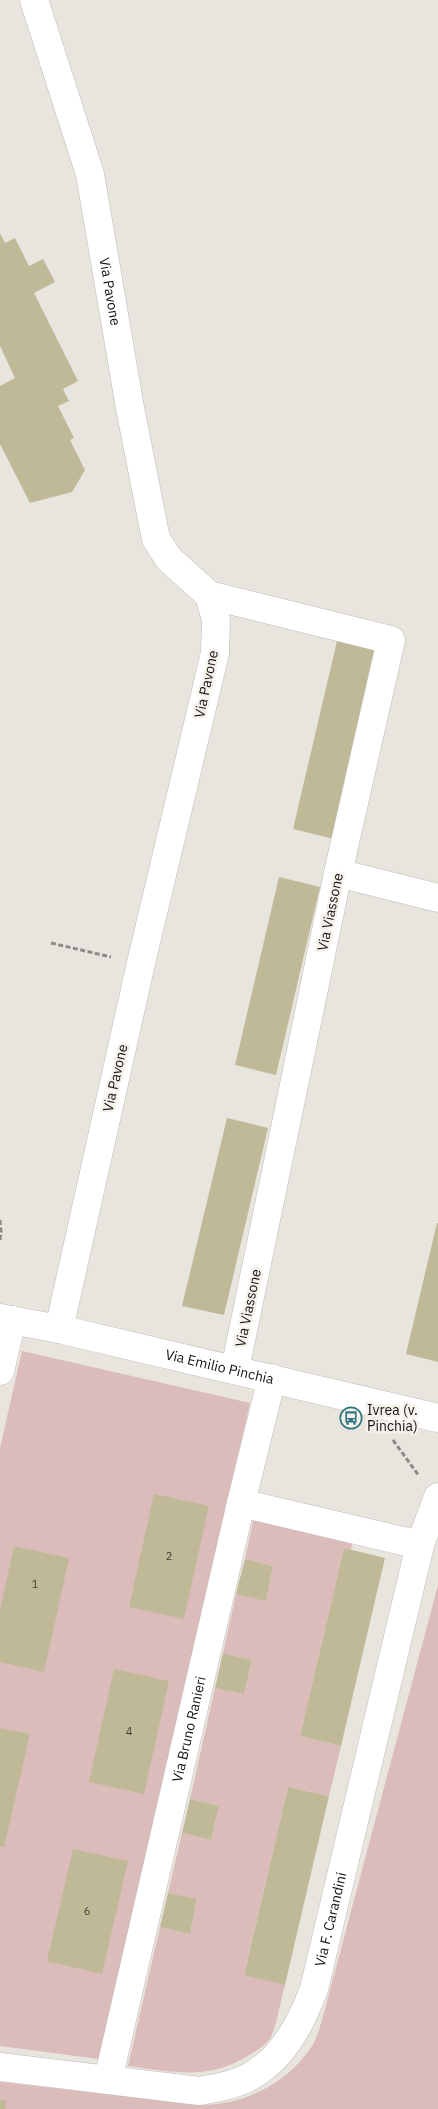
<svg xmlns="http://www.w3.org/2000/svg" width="438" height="2109" font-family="'IBM Plex Sans',sans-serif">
<rect width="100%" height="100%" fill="#e8e4de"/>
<path fill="#dcbbbb" d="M22,1351L250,1403L99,2059L0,2046V1448Z
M254,1517L353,1540L351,1550L344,1548L300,1736L341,1746L329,1796L288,1787L244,1974L285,1985C281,1999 277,2024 271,2037C267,2044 258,2050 251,2054C210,2081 174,2072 128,2066L160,1927L190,1934L197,1900L168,1893L182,1833L211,1840L219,1806L190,1799L215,1688L244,1694L252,1660L223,1653L236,1594L266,1600L273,1566L245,1559Z
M438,1585V2109H0V2082L203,2105C246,2104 288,2083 312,2046C317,2039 319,2029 322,2020Z"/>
<path fill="#c0b997" d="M0,233L5,243L15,238L29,266L43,259L55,282L34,293L78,381L63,389L69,401L58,406L74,438L70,440L85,470L72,492L30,503L0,444V386L15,378L0,346Z
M337,641L378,650L334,839L293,829Z
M279,877L320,887L276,1075L235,1065Z
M227,1118L268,1128L224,1315L182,1306Z
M437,1223H438V1362L406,1354Z
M154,1494L209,1506L184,1619L129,1607Z
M14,1546L69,1558L44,1672L0,1662V1610Z
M344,1548L385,1558L341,1746L300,1736Z
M245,1559L273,1566L266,1601L236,1594Z
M223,1653L252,1660L244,1694L215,1688Z
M114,1669L169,1681L144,1794L89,1782Z
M0,1728L30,1734L4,1847L0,1846Z
M288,1787L329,1796L285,1985L244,1975Z
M190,1799L219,1806L211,1840L182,1833Z
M73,1849L128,1861L102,1974L47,1961Z
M168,1893L197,1899L190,1934L160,1927Z
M0,2100L6,2101L5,2109H0Z"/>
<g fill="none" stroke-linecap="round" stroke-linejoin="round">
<g stroke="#c0bbb6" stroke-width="29">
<g id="minor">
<path id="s1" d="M34,0L90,174L130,408L156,539L169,559L209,595L216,620L215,653L141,963L59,1329"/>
<path d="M209,595L391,640L338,873L235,1369"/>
<path d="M338,873L438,898"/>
<path id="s2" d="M0,1318L59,1329L438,1418"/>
<path d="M0,1371L12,1320"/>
<path d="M241,1503L420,1545"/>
<path id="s3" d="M0,2067L199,2091C216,2088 236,2085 251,2076C284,2057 301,2023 314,1989L420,1545L438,1497"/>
<path id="s4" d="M108,2080L241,1503L272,1378"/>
</g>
</g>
<path stroke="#8e8b87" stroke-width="3" stroke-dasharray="5 2.5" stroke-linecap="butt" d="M51,943L111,957
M0,1220L1,1232L0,1240
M393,1440L419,1476"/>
<use href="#minor" stroke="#fff" stroke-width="28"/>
</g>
<defs>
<g id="bus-ring" transform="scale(1.125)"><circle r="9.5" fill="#f6f1eb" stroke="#307880" stroke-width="1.5"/><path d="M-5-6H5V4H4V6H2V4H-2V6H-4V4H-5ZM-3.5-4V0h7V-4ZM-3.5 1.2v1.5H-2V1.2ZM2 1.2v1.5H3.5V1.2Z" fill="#307880"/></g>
</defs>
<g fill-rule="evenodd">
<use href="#bus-ring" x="351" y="1418"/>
</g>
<g text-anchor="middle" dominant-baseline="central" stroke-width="5" stroke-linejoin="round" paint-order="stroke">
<g font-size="11" fill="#403d33">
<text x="169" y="1556">2</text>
<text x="35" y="1584">1</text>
<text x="129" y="1731">4</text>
<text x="87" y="1911">6</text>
</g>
<g font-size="14" fill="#161412" stroke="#f6f1eb">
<text stroke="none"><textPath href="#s1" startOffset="302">Via Pavone</textPath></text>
<text transform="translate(206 684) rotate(-78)">Via Pavone</text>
<text transform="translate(330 912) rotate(-78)">Via Viassone</text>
<text transform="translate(115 1078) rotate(-77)">Via Pavone</text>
<text transform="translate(248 1308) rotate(-78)">Via Viassone</text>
<text stroke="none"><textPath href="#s2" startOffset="225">Via Emilio Pinchia</textPath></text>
<text stroke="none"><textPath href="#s4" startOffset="360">Via Bruno Ranieri</textPath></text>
<text stroke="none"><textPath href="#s3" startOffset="436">Via F. Carandini</textPath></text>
</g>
<g font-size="14" fill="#161412" stroke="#f6f1eb" text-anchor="start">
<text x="367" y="1410">Ivrea (v.<tspan x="367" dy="16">Pinchia)</tspan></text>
</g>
</g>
</svg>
